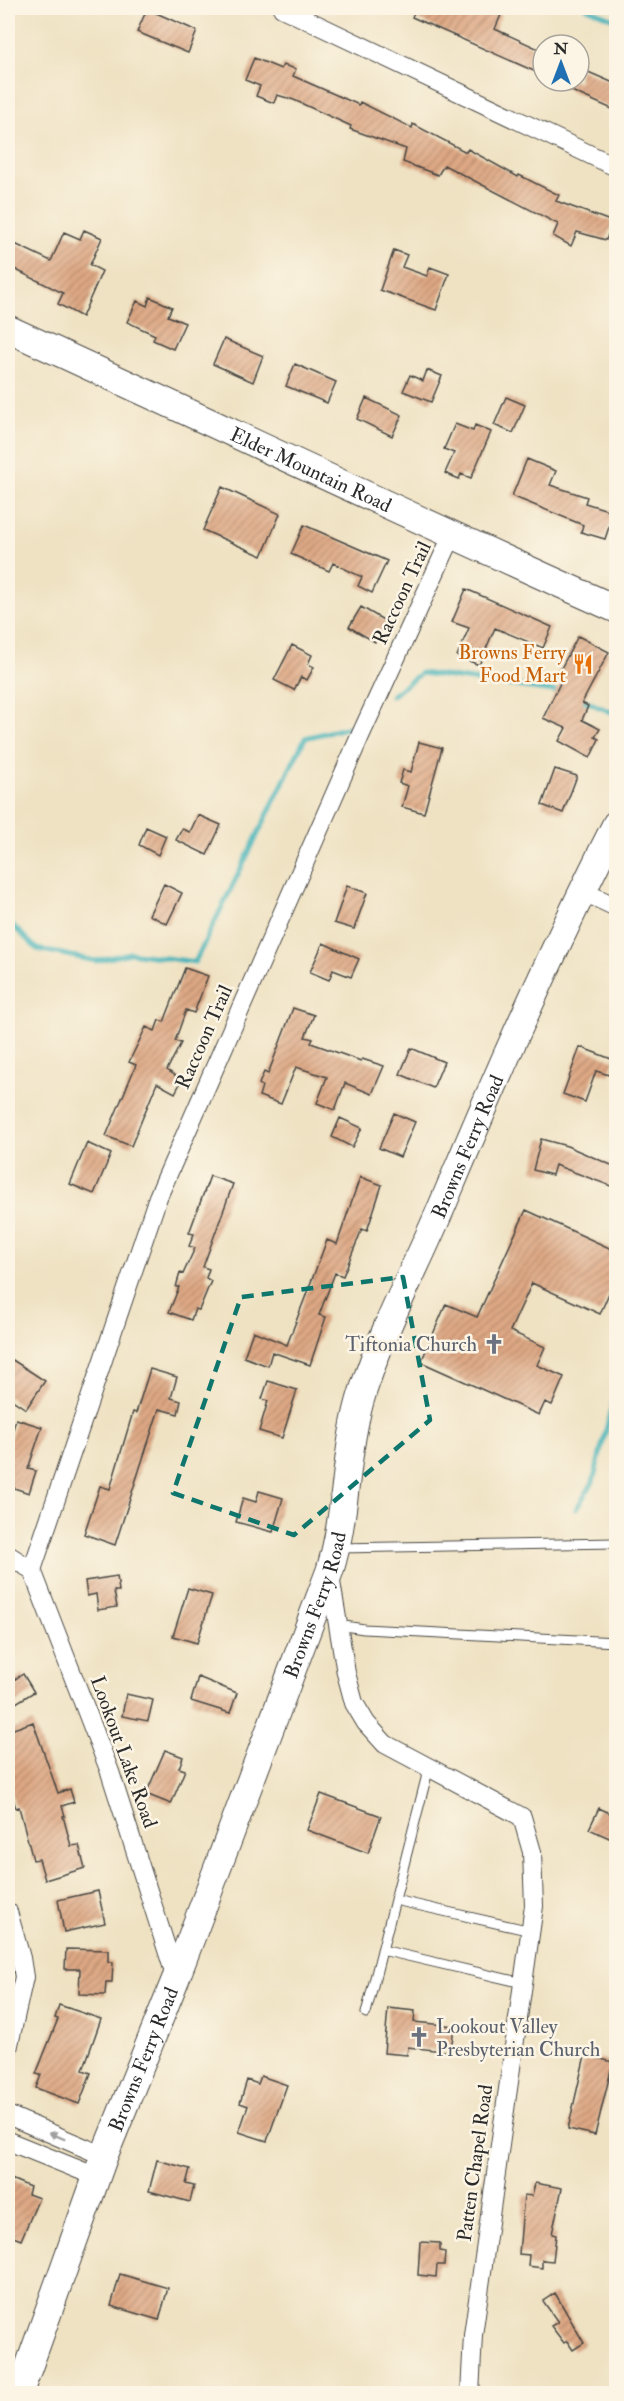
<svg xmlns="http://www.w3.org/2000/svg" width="624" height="2401" font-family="'IM FELL Double Pica',serif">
<defs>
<pattern id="building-hatch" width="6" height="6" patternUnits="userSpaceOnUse" patternTransform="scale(1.5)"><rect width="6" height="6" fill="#dea884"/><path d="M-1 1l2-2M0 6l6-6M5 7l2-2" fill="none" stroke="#b4896c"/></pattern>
</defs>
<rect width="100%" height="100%" fill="#fcf5e5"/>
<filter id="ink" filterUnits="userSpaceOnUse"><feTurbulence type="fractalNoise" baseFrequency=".0167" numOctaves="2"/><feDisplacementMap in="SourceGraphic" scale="12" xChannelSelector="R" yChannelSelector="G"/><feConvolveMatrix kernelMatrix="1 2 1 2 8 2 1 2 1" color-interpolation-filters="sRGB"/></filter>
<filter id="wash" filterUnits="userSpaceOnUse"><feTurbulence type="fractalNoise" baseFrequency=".008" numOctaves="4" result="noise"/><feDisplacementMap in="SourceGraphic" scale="24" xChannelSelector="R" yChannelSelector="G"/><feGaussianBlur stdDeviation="1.35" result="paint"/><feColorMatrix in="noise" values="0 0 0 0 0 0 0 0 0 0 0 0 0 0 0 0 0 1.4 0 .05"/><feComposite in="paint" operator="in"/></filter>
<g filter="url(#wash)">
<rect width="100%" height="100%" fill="#efe2c3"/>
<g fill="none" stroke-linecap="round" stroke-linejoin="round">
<path stroke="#43b3b9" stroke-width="5" d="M587,8L616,20
M391,696L421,673L561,692
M578,698L616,714
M8,921L37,949L96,961L130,953L195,962L305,738L353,726
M576,1509L593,1482L616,1390"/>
</g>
<g id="blocks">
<path fill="url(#building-hatch)" d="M416,8H484L501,15L495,29L543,51V75L412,17Z
M147,9L197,31L188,53L137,32Z
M254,58L281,69L283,65L296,69L293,76L359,105L360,102L412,128L413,124L466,152L468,149L518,177L519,175L559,195L556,201L613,222L606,240L577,232L571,246L553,236L558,224L444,165L438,175L403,162L406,149L350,129L351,126L294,100L277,95L274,103L256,96L260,86L245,80Z
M579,68L616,84V98L612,109L549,81H579Z
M84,230L102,238L90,265L102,271L82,317L58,304L63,293L8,266V261L15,244L51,261L64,232L80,239Z
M394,250L407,255L402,267L427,276L430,267L449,274L436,310L380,290Z
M150,297L172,307L168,316L185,323L173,349L153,340L155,335L127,322L137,301L147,306Z
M224,339L263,356L253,382L213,364Z
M295,364L336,382L327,403L286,386Z
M427,370L442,376L431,402L403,391L410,375L423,381Z
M506,397L525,405L513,433L494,425Z
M366,398L402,415L392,436L357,419Z
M455,424L473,431L475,425L491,432L471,478L461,474L459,479L445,473L454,453L444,449Z
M527,459L556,471L550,485L587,497L585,503L614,512L605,539L581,532L583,525L512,496Z
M222,487L280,514L262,556L203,530Z
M304,525L387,561L372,593L358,586L362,577L333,563L329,571L291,554Z
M466,589L552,627L543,648L495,628L479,665L457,656L469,628L452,622Z
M361,607L387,622L375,642L349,627Z
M578,636L609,652L582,703L588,706L582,720L600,729L595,737L599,739L590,758L559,741L566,728L543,718L562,679L557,676Z
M292,645L312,655L308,664L314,667L307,680L301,677L294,690L274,680Z
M419,742L442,748L424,813L402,807L408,786L399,783L403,770L411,772Z
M555,769L577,776L563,813L542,805Z
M198,815L221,825L207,855L176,840L182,829L190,832Z
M146,827L166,836L158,855L139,845Z
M164,884L182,893L167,924L149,915Z
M347,886L367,893L354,929L334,923Z
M323,943L359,959L351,977L333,970L329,980L310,972Z
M185,968L208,976L194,1013L186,1010L175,1041L181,1043L167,1070L182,1080L175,1093L157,1083L131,1146L106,1136L136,1065L129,1062L146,1027L155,1031L159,1020L164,1022Z
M293,1008L314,1015L305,1037L313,1039L311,1043L361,1061L362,1059L384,1066L372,1094L345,1083L335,1110L317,1103L327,1077L296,1067L281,1104L259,1096L262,1086L259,1084L264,1072L268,1074Z
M580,1047L614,1060L609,1075L596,1071L585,1102L563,1094Z
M411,1048L444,1062L433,1088L400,1074Z
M394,1113L415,1122L400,1157L379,1148Z
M340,1118L362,1128L352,1147L332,1137Z
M541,1139L567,1146L616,1167V1188L555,1165L552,1175L533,1170Z
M87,1143L111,1154L94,1194L70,1184Z
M210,1176L233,1184L203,1267L209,1269L206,1278L211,1281L199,1310L195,1309L191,1320L169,1312L179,1287H176L180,1273L183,1274L195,1248L189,1246L194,1234L189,1233Z
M360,1177L382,1185L367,1231L362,1229L343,1276L335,1273L319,1315L326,1317L310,1365L272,1352L268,1366L244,1357L253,1331L287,1345L327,1240L337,1244Z
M526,1210L616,1251V1277L600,1314L532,1283L510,1331L545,1347L537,1365L564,1377L552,1405L545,1402L539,1415L421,1362L446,1304L477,1317Z
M8,1357L45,1381L26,1409L8,1397Z
M150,1369L177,1377L171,1398L181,1401L178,1414L159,1409L115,1545L84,1534L100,1486L110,1489L133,1412L136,1413Z
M268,1381L297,1390L282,1438L259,1431L268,1401L262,1399Z
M16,1419L42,1427L28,1469L36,1471L29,1493L8,1486V1446Z
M259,1491L283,1498L273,1532L236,1522L243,1498L256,1502Z
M117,1576L119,1591H114L117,1607L98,1610L96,1594L87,1596L85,1581Z
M188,1588L212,1595L197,1643L173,1636Z
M23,1674L34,1692L8,1708V1684Z
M198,1677L237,1693L230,1713L191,1701Z
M126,1694L153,1700L148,1721L122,1716Z
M33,1722L58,1793L70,1789L74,1802L62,1806L65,1816H63L71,1846L79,1845L85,1868L45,1880L39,1859L33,1860L19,1807L16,1808L9,1788L12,1787L8,1773V1731Z
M165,1750L183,1757L179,1768L185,1770L171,1804L146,1794Z
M321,1794L381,1816L368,1853L307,1830Z
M599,1808L616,1816V1841L589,1829Z
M98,1891L105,1923L64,1932L58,1900Z
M66,1949L108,1950V1962H113L112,1982H106L105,1995L79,1994L80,1969H65Z
M59,2005L101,2019L83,2070L91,2073L79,2104L36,2088L41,2075L36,2074L58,2019L55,2018Z
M388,2008L415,2011L414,2022L454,2026L451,2052L408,2047L407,2055L384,2053Z
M585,2055L613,2062L595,2135L568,2129Z
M261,2076L287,2085L267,2141L239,2132L248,2106L240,2103L247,2080L258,2084Z
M157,2160L190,2169L186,2184L194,2186L190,2202L149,2191Z
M11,2179L30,2187L28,2194L39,2198L21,2240L8,2235V2186Z
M535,2183L562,2188L552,2234L556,2235L553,2261L542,2260V2268L528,2266L529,2255L519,2254L524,2195L532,2196Z
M420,2242L440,2243V2251L445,2252L444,2265H437L436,2277L418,2275Z
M120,2274L168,2288L159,2320L111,2306Z
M555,2293L584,2343L573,2350L567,2341L564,2343L551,2326L558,2322L543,2301Z"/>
</g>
</g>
<g filter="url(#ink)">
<use href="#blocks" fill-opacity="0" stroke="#484642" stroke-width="1.5"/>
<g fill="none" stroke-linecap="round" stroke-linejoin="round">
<g stroke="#484642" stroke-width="11">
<path id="lane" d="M339,1548L616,1543
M338,1625L364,1629L616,1642
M395,1900L531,1931
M382,1950L523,1983
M366,2013L429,1767"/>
</g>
<g stroke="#484642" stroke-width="20">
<path id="street" d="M282,8L616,167
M582,891L616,907
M8,1555L32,1570L110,1772L176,1978
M32,1570L158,1197L361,734L452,536
M330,1576L346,1673L354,1703L366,1723L385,1744L522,1817L532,1852L534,1906L473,2335L470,2394
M8,1912L21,1958L24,1977L8,2049
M10,2116L104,2156
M8,2141L97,2177"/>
</g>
<g stroke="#484642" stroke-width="29">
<g id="secondary">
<path id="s1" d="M8,329C211,422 412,518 616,609"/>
<path id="s2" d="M19,2394L104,2156L176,1978L330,1570C348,1511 344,1450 363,1391C384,1325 418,1264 445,1199C498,1072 554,946 616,824"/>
</g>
</g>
<use href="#lane" stroke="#fff" stroke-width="9"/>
<use href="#street" stroke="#fff" stroke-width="18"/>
<use href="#secondary" stroke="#fff" stroke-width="27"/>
</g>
<defs><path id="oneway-solid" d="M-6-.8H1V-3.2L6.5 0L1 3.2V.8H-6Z" transform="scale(1.5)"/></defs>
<use fill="#a0a0a0" href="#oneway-solid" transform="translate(57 2136) rotate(-157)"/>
</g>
<path fill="none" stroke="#0f766e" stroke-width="4.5" stroke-dasharray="12 8" stroke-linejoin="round" d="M403,1277L430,1420L294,1535L173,1493L241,1297Z"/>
<defs>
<g id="restaurant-bare" transform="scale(1.62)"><path d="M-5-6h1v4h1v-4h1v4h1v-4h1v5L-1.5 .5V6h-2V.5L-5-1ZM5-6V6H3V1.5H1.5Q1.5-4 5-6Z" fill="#e8710a" stroke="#fcf5e5" stroke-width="2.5" paint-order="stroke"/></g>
<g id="church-bare" transform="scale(1.62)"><path d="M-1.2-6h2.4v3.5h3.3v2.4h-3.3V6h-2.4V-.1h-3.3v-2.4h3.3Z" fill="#6b7280" stroke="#fcf5e5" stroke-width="2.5" paint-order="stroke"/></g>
</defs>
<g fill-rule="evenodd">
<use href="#restaurant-bare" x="583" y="664"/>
<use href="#church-bare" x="494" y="1344"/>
<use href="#church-bare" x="419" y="2037"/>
</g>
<g text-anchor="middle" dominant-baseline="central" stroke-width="5" stroke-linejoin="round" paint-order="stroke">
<g font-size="20" fill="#2b2b2b" stroke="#fcf5e5">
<text stroke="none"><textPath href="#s1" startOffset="334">Elder Mountain Road</textPath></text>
<text transform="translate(402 593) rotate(-65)">Raccoon Trail</text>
<text transform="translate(204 1037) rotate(-66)">Raccoon Trail</text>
<text stroke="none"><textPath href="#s2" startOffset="1329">Browns Ferry Road</textPath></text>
<text stroke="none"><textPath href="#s2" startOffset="843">Browns Ferry Road</textPath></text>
<text transform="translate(124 1752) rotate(70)">Lookout Lake Road</text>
<text stroke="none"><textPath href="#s2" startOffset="357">Browns Ferry Road</textPath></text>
<text transform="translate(475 2163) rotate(-82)">Patten Chapel Road</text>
</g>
<g font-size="20" fill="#c56008" stroke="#fcf5e5" text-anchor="end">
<text x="566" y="652">Browns Ferry<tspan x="566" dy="23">Food Mart</tspan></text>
</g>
<g font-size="20" fill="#5b616d" stroke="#fcf5e5" text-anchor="end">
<text x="477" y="1344">Tiftonia Church</text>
<text x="436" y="2026" text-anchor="start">Lookout Valley<tspan x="436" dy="23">Presbyterian Church</tspan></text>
</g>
</g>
<rect width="624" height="2401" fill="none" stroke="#fcf5e5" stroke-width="30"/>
<g transform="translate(561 63)"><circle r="28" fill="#fcf5e5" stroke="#a8a49b" stroke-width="1.5"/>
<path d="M0-4.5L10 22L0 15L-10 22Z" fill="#1f6fb2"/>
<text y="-9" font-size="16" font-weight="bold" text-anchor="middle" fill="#2b2b2b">N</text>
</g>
</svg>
